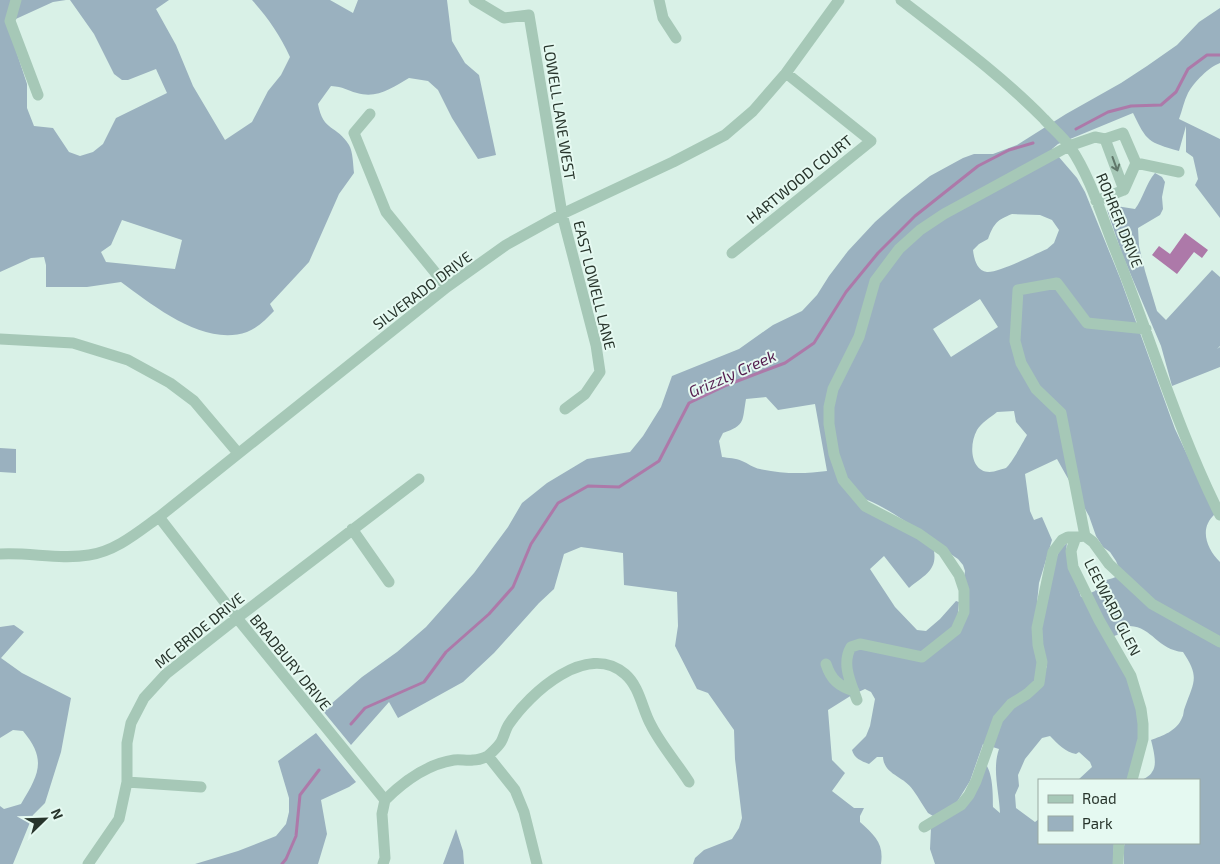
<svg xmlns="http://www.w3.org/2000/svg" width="1220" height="864" font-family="'Exo 2',sans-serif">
<rect width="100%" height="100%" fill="#d9f1e7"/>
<path fill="#9ab1bf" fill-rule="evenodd" d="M0,0H66L53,2L7,23L27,84V108L34,126L53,128L69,152L80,156L93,152L103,144L116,118L167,93L156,69L128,80H122L114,74L94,34L70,0H169L156,9L176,45L193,86L225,140L252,122L268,91L281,75L290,57C280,35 268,18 252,0H330L353,13L358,0H447L452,41L465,63L479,75L496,155L478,159L452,118L438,90L428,81L409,78C392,88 377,99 357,93C346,90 344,87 331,86L318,104C323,132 337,125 349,145C353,152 353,164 354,173L339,194L309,262L270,304L274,311C266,319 258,328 247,332C204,347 154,306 121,282L87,287H46V265L44,257L31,258L0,272ZM122,220L182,240L175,269L106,262L101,252L111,245Z
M1220,8V63C1209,67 1194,82 1188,93C1184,101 1182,111 1179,119L1220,139V218L1195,185L1198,179L1193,157L1186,152V126L1179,151C1148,142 1147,142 1133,113L1058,144L1052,149L1077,178L1085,192L1120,278L1175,429L1215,514C1199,528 1206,548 1220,562V864H1124V846L1125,843H1199V803L1200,799L1199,798V780H1142C1145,778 1150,776 1152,772C1158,765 1153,748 1151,740C1162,736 1177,731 1182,718C1184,715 1183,711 1185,707C1194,682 1200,677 1183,652C1158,650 1152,627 1130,626L1117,635L1111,637C1125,670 1142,706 1138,742C1136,755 1131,768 1128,780H1078L1092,767L1090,762L1079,752L1076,754C1065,752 1058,744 1050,736L1042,738L1025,759L1018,775L1019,786L1015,795L1016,808L1035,822L1039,819V843H1114L1113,864H935L930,849L931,828L959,810L984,762C993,771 993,794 993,807L1000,813C999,791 992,769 999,749L983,744L970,781L957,802L933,816L928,813C923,806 919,798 913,790C904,776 884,775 883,757H877L869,764C861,761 854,758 852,750L866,736L870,726L875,699L871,692L865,689L852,695L828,710L832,760L845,773L832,791L854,808H864L860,816V822C875,836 884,843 881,864H693L695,858L704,850L732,839L739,828L742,818L735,759L734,730L708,693L697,689L675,646L678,626L677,592L624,585L623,553L581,547L564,554L554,589L539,603L494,653L463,682L398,718L389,702L351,745L323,711L362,677L397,652L426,627L474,573L508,527L522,503L547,483L587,459L630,452L643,436L661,407L672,376L739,349L773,325L802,311L817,295L829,276L848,251L875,222L902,198L930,176L963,158L974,154H993L1017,145L1066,114L1121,83L1147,66L1177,45L1199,22ZM1012,214L1040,215L1052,220L1059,230L1054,243L1047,249C1035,254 999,273 987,272C977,271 974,259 973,250L979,244L988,239C994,223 997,220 1012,214ZM980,299L998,327L951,357L933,329ZM766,397L778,410L815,404L827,471C805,474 782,474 760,469C753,468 748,463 742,461C736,458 728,458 722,457L719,441L723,433C746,425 742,421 746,399ZM1014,411L1016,422L1027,435C1023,442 1012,463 1006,468C1004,469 1001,469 999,470C972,480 967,448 977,430C981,423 991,417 997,412ZM1057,459L1089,516L1096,536L1103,547L1110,552L1116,561L1119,568L1118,576C1108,581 1099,579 1095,591L1081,597L1066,551L1067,543L1060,549L1053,566L1041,628L1043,651L1047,667L1039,673L1037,603L1039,583L1052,540L1042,517L1034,520L1030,511L1025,474ZM852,495C883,501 931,540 958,559L963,565L965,571L956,632L959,602L956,601L940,619L926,631L917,630L895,607L870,569L884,556L909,588C926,574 939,570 933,546Z
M1155,173L1162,177L1165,182L1162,197L1163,209L1160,215L1138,228L1139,246L1145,271L1157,311L1166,320L1212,270L1220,277V346L1217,349L1220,347V367L1172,386L1161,346L1122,254L1107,210L1116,206L1135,209C1143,199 1146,183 1155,173Z
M0,448L16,449V473L0,472Z
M14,625L24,632L1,658L22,673L71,698L61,752L45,803L33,815L13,864H0V806L4,809L21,804C39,774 47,760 23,731L13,730L0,738V627Z
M316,733L356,782L349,787L321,800L327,834L318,864H195L238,851L276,836L286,824L289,812V798L278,761Z
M456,829L463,851L464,864H443Z"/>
<path fill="#ad79a9" d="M1185,233L1208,250L1202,258L1194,252L1177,274L1152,255L1159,246L1170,254Z"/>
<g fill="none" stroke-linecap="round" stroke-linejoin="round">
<path stroke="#ad79a9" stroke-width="3" d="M1076,129L1108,112L1131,106L1161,105L1176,92L1188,69L1207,55H1220
M351,724L365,708L424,682L446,652L489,614L513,587L531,544L558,503L588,486L619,487L659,461L689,403L727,385L785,363L814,343L846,292L878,253L915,216L978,166L1009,150L1033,143
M282,864L286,859L296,836L300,795L319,770"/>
<path stroke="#a6c8b7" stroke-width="11" d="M16,0L10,21L38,95
M474,0L504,18L529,15L562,214L596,345L600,372L585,394L565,409
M659,0L663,18L676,38
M901,0C950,38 1001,75 1044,119C1052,128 1063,137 1070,147C1090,176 1101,214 1114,247C1150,336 1177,429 1220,515
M370,114L354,133L386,212L447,287
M1105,139L1124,190
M1136,163L1179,172
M732,253L871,141L786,73
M0,339L73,343L128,360L170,383L194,401L238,453
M159,517L237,618L385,800
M352,529L389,582
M1085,536L1061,413L1036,389L1021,363L1015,341L1018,290L1057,283L1087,323L1146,329
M0,554C29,552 60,560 89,555C116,551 138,532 159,517L447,287L506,245L562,214L673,162L725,135L753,111L786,73L839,0
M826,664C831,680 839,686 854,691
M857,700C851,683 841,664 851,647L860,644L922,657L956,630L964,612V590L959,575L943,551L919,534L865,506L843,480L834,454L829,424V407L833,389L859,337L875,281L899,249L920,230L944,214L1069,146L1095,137L1105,139L1123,133L1136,163L1124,190L1096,201
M488,756C492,752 498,747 501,742C504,737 505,730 509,724C530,693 587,641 625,674C640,687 642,709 651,725C661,745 677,763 689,782
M1132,780L1143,739V724L1141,709L1131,676L1099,620L1073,567L1071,551L1076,537L1085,536L1093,542L1109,564L1152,604L1220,642
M127,782L201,787
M385,800C403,782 428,764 454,760C460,759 467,761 473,760C478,760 484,758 488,756L515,790L524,812L537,864
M924,827L961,805L969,795L976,781L998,719L1011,704L1027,694L1039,683L1042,662L1038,645L1037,628L1053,552L1062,540L1068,537H1076
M88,864L119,819L127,782V743L131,723L144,698L166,674L237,618L419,479
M383,864L385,858L382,814L385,800
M1118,864L1119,843"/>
</g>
<defs><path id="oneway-shaft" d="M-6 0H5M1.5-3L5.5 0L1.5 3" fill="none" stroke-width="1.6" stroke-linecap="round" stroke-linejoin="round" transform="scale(1.25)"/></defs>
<use stroke="#60776a" href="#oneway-shaft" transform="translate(1115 164) rotate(70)"/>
<g text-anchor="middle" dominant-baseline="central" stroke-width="4" stroke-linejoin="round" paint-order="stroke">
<g font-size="15" fill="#27342b" stroke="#e5f9f1">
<text transform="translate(560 112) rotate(81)">LOWELL LANE WEST</text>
<text transform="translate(799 179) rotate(-39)">HARTWOOD COURT</text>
<text transform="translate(1120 220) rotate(68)">ROHRER DRIVE</text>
<text transform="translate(595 285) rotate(76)">EAST LOWELL LANE</text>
<text transform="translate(422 290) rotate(-37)">SILVERADO DRIVE</text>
<text transform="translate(1113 607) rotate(63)">LEEWARD GLEN</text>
<text transform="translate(199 630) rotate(-39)">MC BRIDE DRIVE</text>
<text transform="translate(291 662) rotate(51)">BRADBURY DRIVE</text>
</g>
<g font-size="16" font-style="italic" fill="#551d4f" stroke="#e5f9f1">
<text transform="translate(732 373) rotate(-24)">Grizzly Creek</text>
</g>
</g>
<rect x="1038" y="779" width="162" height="65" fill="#e5f9f1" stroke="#99aaa2"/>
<rect x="1048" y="795" width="25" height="8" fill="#a6c8b7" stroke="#99aaa2"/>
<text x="1082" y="804" font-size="15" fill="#27342b">Road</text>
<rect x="1048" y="816" width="25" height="15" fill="#9ab1bf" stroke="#99aaa2"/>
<text x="1082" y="829" font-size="15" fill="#27342b">Park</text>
<g transform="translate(45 819) rotate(67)" stroke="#e5f9f1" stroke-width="4" paint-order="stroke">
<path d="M0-4L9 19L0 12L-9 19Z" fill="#27342b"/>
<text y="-8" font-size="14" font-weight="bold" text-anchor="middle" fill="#27342b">N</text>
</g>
</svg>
